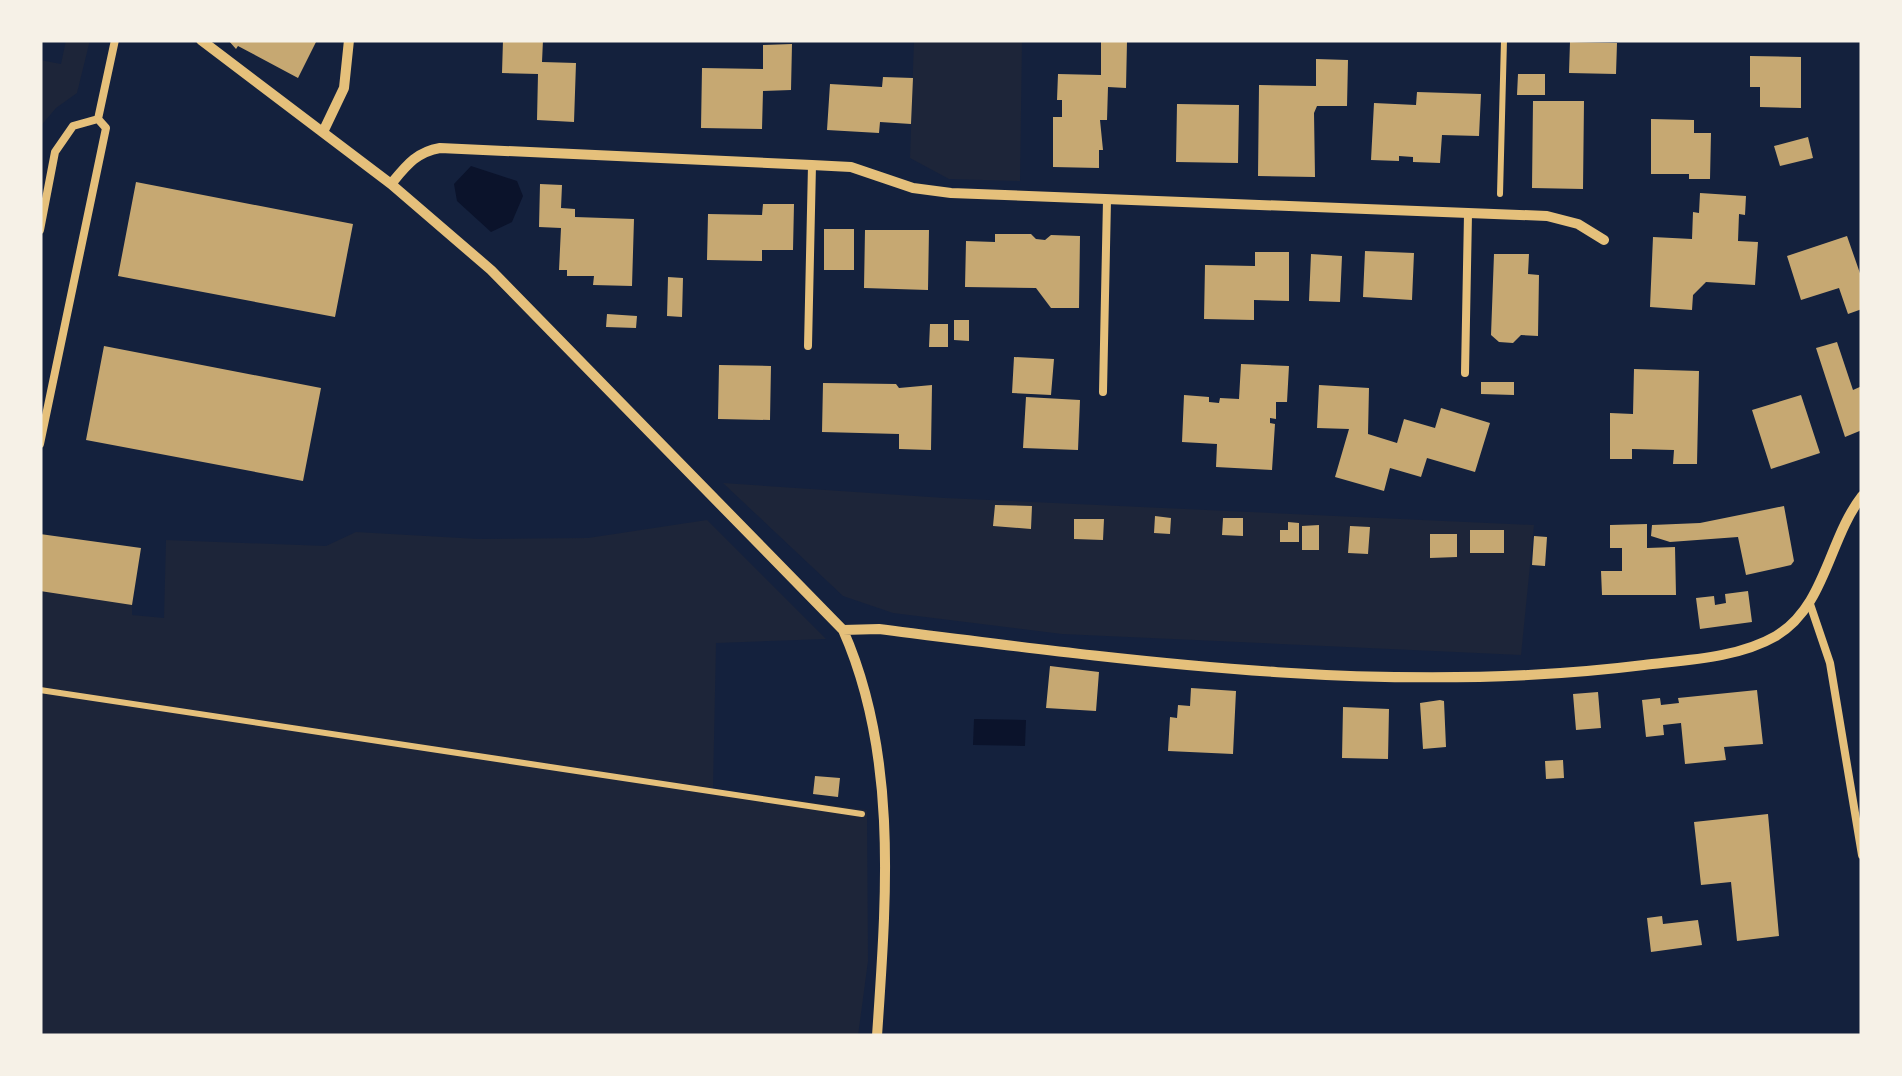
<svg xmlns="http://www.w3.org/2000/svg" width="1902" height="1076" font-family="Literata,serif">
<rect width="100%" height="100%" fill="#14213d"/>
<path fill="#1d2539" d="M66,40H90L77,93L56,108L40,127V60L61,64Z
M914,40H1022L1020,181L949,179L910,158Z
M723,483L945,498L1534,525L1521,655L1062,634L893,613L843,596Z
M707,520L826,639L716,643L713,789L867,810L868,961L858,1036H40V591L132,605V615L164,618L166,540L326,546L356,532L478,539L588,538Z"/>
<path fill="#0b132b" d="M471,166L517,181L523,196L512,222L491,232L457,201L454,184Z
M974,719L1026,720L1025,746L973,745Z"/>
<path fill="#c6a872" d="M228,40H317L298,78L238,46L236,49Z
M503,40H543L542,62L576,63L574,122L537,120L538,74L502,73Z
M1101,41H1127L1126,88L1108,87L1107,120H1100L1103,150H1099V168L1053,167V117H1062V100H1057L1058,74L1101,75Z
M1570,42L1617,43L1616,74L1569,73Z
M792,44L791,90L763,91L762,129L701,128L702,68L763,69V45Z
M1750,56L1801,57V108L1760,107V87H1750Z
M1316,59L1348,60L1347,106H1317L1314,113L1315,177L1258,176L1259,85L1316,86Z
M1518,74H1545V95H1517Z
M883,77L913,78L911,124L880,122L879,133L827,130L830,84L882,87Z
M1417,92L1481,94L1479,136L1442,135L1440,163L1413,162V157L1399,156V161L1371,160L1374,103L1416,105Z
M1533,101H1584L1583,189L1532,188Z
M1177,104L1239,105L1238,163L1176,162Z
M1651,119L1694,120V133H1711L1710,179H1689V174H1651Z
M1808,137L1813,158L1780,166L1774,146Z
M136,182L353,224L335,317L118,276Z
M540,184L562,185L561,208L575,209V217L634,219L632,286L593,285L594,276H567V270H559L561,228L539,227Z
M1700,193L1746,196L1745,215L1739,214L1738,241L1758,242L1755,285L1706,282L1693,295L1692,310L1650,307L1653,237L1692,239L1693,212L1699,213Z
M763,204H794L793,250H762V261L707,260L708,214L762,215Z
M824,229H854V270H824Z
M865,230H929L928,290L864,288Z
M995,234H1031L1036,239L1045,240L1051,235L1080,236L1079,308H1051L1036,288L965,287L966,241L995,242Z
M1847,236L1862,279V309L1848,314L1839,288L1801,300L1787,256Z
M1365,251L1414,253L1412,300L1363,297Z
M1255,252H1289V301L1254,300V320L1204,319L1205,265L1255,266Z
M1311,254L1342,256L1340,302L1309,301Z
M1494,254H1529L1528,274L1539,275L1538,336L1521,335L1513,343L1499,342L1491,335Z
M668,277L683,278L682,317L667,316Z
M607,314L637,316L636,328L606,327Z
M954,320H969V341L954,340Z
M930,324H948V347H929Z
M1837,342L1853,390L1862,386V430L1845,437L1816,348Z
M104,346L321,388L303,481L86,440Z
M1014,357L1054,359L1051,395L1012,393Z
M1241,364L1289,366L1287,402H1276V419L1270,418V423L1275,424L1272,470L1216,467L1217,444L1182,442L1184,395L1209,397V402L1219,403L1220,398L1239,399Z
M719,365L771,366L770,420L718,419Z
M1634,369L1699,371L1697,464H1673L1674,450L1632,449V459H1610V413L1633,414Z
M1481,382H1514V395L1481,394Z
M823,383L896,384L899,388L932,385L931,450L899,449V434L822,432Z
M1319,385L1369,388L1368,434L1397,443L1404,419L1435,428L1441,408L1490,423L1475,472L1427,458L1421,477L1390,468L1384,491L1335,477L1349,429L1317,428Z
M1801,395L1820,453L1771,469L1752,410Z
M1026,397L1080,400L1078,450L1023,448Z
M995,505L1032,506L1031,529L993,526Z
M1784,506L1794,561L1791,565L1746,575L1738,537L1670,542L1651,536L1652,525L1700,523Z
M1155,516L1171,518L1170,534L1154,533Z
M1223,518H1243V536L1222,535Z
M1074,519H1104L1103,540L1074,539Z
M1288,522L1299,523V542H1280V530H1288Z
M1647,524V548L1675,547L1676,595H1602L1601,571H1622V548H1610V525Z
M1319,525V550H1302V526Z
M1350,526L1370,527L1368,554L1348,553Z
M1470,530H1504V553H1470Z
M40,534L141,548L132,605L40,591Z
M1430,534H1457V557L1430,558Z
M1534,536L1547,537L1545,566L1532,565Z
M1748,591L1752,622L1700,629L1696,598L1714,596L1715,605L1726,603L1725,594Z
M1050,666L1099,672L1096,711L1046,708Z
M1191,688L1236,691L1233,754L1168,751L1170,717L1177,718L1178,705L1190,706Z
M1757,690L1763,744L1724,747L1726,760L1685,764L1681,723L1663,725L1664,735L1646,737L1642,700L1660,698L1661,705L1679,703L1678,698Z
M1598,692L1601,728L1576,730L1573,694Z
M1440,700L1444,701L1446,747L1423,749L1420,703Z
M1343,707L1389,709L1388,759L1342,758Z
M1563,760L1564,778L1546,779L1545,761Z
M815,776L840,778L838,797L813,794Z
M1768,814L1779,936L1737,941L1731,882L1701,885L1694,822Z
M1662,916L1663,924L1698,920L1702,945L1651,952L1647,918Z"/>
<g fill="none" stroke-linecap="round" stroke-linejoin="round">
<path stroke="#e5c07b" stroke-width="6" d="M1500,194L1504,40
M40,690L862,814"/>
<path stroke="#e5c07b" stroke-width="8" d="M40,230L55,152L73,126L98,119
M808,346L812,165
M1465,373L1468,214
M1103,392L1107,200
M40,444L106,128L98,119L115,40
M1810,604L1830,663L1862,855"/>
<path stroke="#e5c07b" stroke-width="10" d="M201,40L391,184L491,270L843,630C899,756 886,901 877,1036
M323,132L344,88L349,40
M391,184C406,166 416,152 440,148L812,165L851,167L913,188L951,193L1547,216L1578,224L1604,240
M843,630L879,629C1131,661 1390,697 1644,665C1687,660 1738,658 1776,636C1826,606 1828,540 1862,496"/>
</g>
<rect width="1902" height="1076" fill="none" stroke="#f6f1e7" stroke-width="85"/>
</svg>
